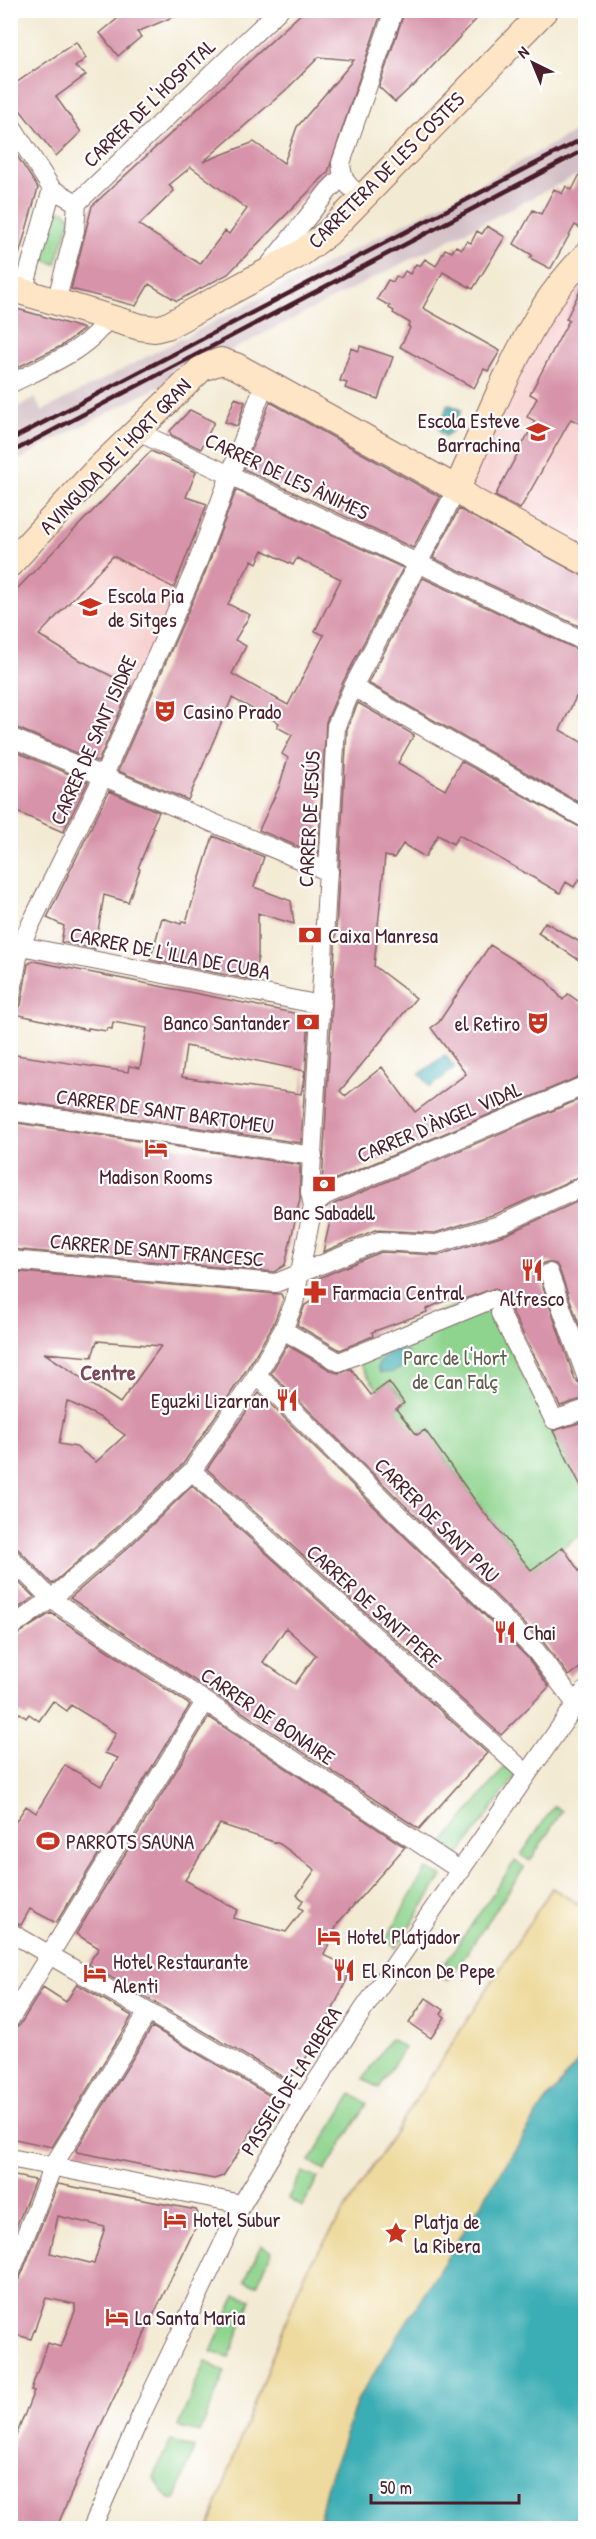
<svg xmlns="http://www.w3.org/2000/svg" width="596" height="2539" font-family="'Patrick Hand',sans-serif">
<rect width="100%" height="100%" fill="#fff"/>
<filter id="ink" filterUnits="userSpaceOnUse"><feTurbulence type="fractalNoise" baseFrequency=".0167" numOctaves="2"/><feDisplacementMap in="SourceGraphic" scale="12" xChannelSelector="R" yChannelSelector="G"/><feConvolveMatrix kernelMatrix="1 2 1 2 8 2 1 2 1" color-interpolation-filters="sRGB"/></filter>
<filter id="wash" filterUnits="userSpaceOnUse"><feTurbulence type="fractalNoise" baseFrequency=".008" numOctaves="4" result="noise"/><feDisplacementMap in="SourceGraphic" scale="24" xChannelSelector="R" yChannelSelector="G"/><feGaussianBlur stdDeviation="1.35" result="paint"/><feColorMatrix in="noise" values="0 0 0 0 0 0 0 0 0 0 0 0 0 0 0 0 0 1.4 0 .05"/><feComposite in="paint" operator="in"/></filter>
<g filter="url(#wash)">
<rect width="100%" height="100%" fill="#f3ead3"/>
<path fill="#f7d0cf" d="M585,267V550L476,490L471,476L561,295Z
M68,536L113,556L178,590L133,687L40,635L38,636L10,596Z"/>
<path fill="#d2bec5" d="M585,126V171L54,440L11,465V410L35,398L42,411L484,182Z"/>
<path fill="#8fd48e" stroke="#6c7a5c" stroke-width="1.5" d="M55,210L65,211L71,218L56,264L41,259Z
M485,1298L540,1409L585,1490V1531L531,1570L475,1500L425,1430L407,1442L396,1409L406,1402L389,1382L378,1390L357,1361L368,1346L408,1324L459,1304Z
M506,1765L517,1774L456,1859L440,1848Z
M554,1806L562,1811L530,1861L521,1855Z
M515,1861L524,1868L448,1981L438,1974Z
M426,1869L442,1876L396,1948L386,1939Z
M390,2039L404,2047L379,2088L363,2079Z
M352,2094L367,2104L325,2171L310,2161Z
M302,2172L318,2178L302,2207L288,2198Z
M261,2245L272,2251L257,2285L245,2281Z
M236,2295L251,2300L229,2357L211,2352Z
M205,2361L225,2372L200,2432L178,2427Z
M171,2441L194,2449L175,2500L168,2498L153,2477Z"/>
<path fill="#eeda9e" stroke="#9c7c64" stroke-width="1.5" d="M552,1888L585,1908V2053L544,2104L358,2399L326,2488L318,2528H209L235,2453L305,2272Z"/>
<path fill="#3badb4" stroke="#426670" stroke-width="1.5" d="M448,404L461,410L451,432L445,436L440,432L439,428Z
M445,1055L455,1068L430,1087L420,1074Z
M395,1350L407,1352L409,1356C403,1370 394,1374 380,1373L377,1367L383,1357Z
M585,2053V2528H318L326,2488L358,2399L544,2104Z"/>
<g id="blocks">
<path fill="#d793a9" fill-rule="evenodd" d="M128,10H187V11L137,32L141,37L118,56L100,33Z
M305,10H382L328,172L228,274L177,301L149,284L136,306L71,289L92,206ZM319,57L354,60L297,127L284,163L254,142L203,162L287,89ZM191,167L247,209L229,234L225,231L200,264L139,225L174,191L169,185Z
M405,10H485L413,87L412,86L395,102L379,87Z
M76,42L86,58L75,67L86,75L56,97L81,132L56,156L10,97V87Z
M10,145L38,188L15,269L10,268Z
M585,164V231L575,225L551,268H549L530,258L532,255L514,244L533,210L541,214L554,189L562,194L566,186L572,190Z
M487,226L505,237L473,289L443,272L423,308L500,351L488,371L484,369L474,388L400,347L410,328L408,326L410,323L393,313L394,311L389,308L390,306L377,299L388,280L393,282L396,276L401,278L405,271L410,274L416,264L420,266L425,259L436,266L445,249L452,252L456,246L462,249L467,241L471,243L477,231L482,234Z
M585,281V426L571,419L520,509L495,496L535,421L527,417L537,398L530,394L569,320L566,319Z
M10,307L42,316L84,329L61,346L10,371Z
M360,346L393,357L378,399L345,388L347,383L340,381L351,348L359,351Z
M235,398L245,402L237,426L225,422Z
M270,402L440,497L413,548L244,469Z
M190,410L214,422L201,449L171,435L170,431Z
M151,451L196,472L186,497L207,504L174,588L113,556L39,635L76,658L131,686L98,762L10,725V596Z
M236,490L403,568L343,682L326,722L318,855L259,830L279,787L288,758L282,754L292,735L277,727L279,723L232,698L188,800L118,771L205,573ZM263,550L293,565L297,558L341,579L315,631L324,635L288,705L232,674L246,646L235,640L250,615L228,604L252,560L257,563Z
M459,509L585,577V629L433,558Z
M423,578L585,653V702L576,697L560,730L585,744V806L368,683Z
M358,703L414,735L398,763L445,790L461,761L585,830V883L579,879L574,887L566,882L560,893L459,835L453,844L438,835L425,857L403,844L394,858L385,856L374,966L416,998L340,1091L345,1096L382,1067L415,1112L466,1074L431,1028L439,1022L490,945L545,979L563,1000L568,994L585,1006V1074L322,1185L347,729Z
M12,750L88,782L63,832L10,809Z
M109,791L159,812L152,827L154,828L138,868L140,869L128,902L104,895L95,949L61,942L64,926L47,918Z
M213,836L264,857L254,887L291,901L294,924L258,913V957L253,980L150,960L162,918L181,924L182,921L186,922Z
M545,922L585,945V964L538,933Z
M33,961L309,1016L301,1143L10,1100V1054L128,1072L129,1066L140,1068L147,1028L113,1022L112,1029L107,1028L106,1031L88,1028V1030L15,1014L21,1005L28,964ZM186,1046L305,1071L301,1094L182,1077Z
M585,1097V1174L498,1213L435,1233L375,1230L323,1252L334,1204Z
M10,1122L300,1165V1199L285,1265L274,1272L10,1249Z
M585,1198V1341L559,1269L556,1264L546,1262L541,1265L538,1272L575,1380L585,1387V1398L560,1406L510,1308L503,1303V1294L495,1288L458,1301L456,1296L426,1309L427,1312L372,1332L373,1336L340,1350L297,1325L305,1305L315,1299L319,1278L381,1252L439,1255L507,1234Z
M10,1271L277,1294H281L283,1299L273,1325L247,1369L183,1464L115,1529L52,1584L18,1549L10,1546ZM97,1341L161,1346L120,1403L44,1353L92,1357ZM67,1401L101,1418L125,1435L96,1462L76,1447L59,1444Z
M287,1345L334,1372L339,1373L351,1369L371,1395L389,1382L404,1403L396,1409L417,1435L425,1430L482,1510L531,1570L563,1547L585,1580V1664L569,1676L544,1643L271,1373Z
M259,1393L528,1658L549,1687L501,1735L207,1469Z
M585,1421V1494L553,1431Z
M192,1486L487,1753L419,1829L70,1598L131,1545ZM286,1628L316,1655L295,1684L263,1662Z
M10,1574L34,1597L10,1614Z
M51,1613L190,1705L56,1923L30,1909L21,1925L10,1921V1830L26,1806L36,1813L65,1765L101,1786L118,1758L105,1753L116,1733L71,1705L67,1711L53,1701L39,1721L29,1714L26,1718L20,1713L10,1721V1639Z
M209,1717L405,1847L338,1923L324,1955L352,1968L325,2026L304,2061L288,2080L88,1964L99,1948L76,1934ZM220,1824L280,1844L315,1870L297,1895L303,1900L299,1907L303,1910L286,1932L233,1918L238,1910L185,1880Z
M77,1984L132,2016L52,2147L10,2138V2030L20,2025L43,1987L66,2002Z
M426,1998L444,2010L441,2014L445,2017L431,2038L409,2023Z
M152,2027L274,2098L223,2176L214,2179L77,2152L76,2150Z
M10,2175L35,2180L10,2242Z
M58,2184L196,2210L200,2218L100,2427L56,2529H10V2451L34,2391L31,2390L47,2343L61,2347L75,2311V2304L46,2298L31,2339L10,2333V2285L16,2283L20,2278ZM58,2216L105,2227L94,2264L50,2253Z"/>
</g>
</g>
<g filter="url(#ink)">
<use href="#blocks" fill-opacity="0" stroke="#856666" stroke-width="1.5"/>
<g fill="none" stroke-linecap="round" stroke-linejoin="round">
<g stroke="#856666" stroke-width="20">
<path id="street" d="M10,123L52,189L77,203
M363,196C348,188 342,180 341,163L394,10
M77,203L279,10
M267,268L329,190L342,177
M23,292L52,189
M56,302L75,230L77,203
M10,384C43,367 90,350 108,317
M139,429L151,438L586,642
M353,687L586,819
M10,737L329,872
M11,944L321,1005
M10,1003L20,946L104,775L195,569L265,382
M10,1111L313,1156
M313,1206L328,1194L586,1085
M10,1260L276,1283L379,1241L436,1244L502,1224L586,1185
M549,1273L586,1376
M500,1313L554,1420L586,1409
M283,1330L339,1362L493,1299
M257,1375L536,1651L576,1704
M192,1471L527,1774
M10,1557L51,1599L461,1871
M10,1628L51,1599L123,1537L192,1471L257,1375L283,1330L294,1303L313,1206L310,1192L336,726L353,687L457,489
M10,1932L303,2102
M10,2019L205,1702
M10,2158L242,2204
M10,2274L53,2166L148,2012
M92,2528L142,2413L242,2204L303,2102L363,2010L586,1690"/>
</g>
<g stroke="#856666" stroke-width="28">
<path id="secondary" d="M10,288L140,327L155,329L167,326L300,254L328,233L545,10
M457,489C484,429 508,366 543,309C555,290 570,272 586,255
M10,564L94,473L202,368L221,361L236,366L457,489L475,502L586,562"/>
</g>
<use href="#street" stroke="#fff" stroke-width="18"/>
<use href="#secondary" stroke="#fde5c5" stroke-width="26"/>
<path stroke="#4a1f2b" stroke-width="4.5" d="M10,440L586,137
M10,453L586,149"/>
</g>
</g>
<defs>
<g id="school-bare" transform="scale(1.8)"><path d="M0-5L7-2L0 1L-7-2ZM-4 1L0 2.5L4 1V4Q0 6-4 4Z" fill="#c8321e" stroke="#fff" stroke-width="2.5" paint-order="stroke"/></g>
<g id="theatre-bare" transform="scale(1.8)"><path d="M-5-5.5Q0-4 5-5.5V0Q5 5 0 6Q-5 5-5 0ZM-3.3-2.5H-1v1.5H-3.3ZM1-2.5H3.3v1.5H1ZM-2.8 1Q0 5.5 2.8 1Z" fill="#c8321e" stroke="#fff" stroke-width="2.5" paint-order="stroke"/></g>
<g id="bank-bare" transform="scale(1.8)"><path d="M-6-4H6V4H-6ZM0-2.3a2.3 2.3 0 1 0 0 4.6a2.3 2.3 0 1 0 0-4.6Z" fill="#c8321e" stroke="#fff" stroke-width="2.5" paint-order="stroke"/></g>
<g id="hotel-bare" transform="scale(1.8)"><path d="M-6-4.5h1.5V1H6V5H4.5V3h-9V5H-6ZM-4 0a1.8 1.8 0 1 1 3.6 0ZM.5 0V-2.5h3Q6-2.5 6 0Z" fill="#c8321e" stroke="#fff" stroke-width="2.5" paint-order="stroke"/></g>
<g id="restaurant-bare" transform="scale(1.8)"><path d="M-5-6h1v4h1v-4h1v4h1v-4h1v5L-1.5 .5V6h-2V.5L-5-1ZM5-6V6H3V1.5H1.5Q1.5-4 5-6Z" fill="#c8321e" stroke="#fff" stroke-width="2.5" paint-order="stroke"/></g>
<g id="pharmacy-bare" transform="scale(1.8)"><path d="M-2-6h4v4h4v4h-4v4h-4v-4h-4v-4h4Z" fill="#c8321e" stroke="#fff" stroke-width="2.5" paint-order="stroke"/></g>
<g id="stadium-bare" transform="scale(1.8)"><path d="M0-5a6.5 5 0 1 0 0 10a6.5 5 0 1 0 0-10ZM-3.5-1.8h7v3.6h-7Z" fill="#c8321e" stroke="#fff" stroke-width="2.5" paint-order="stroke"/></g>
<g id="sight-bare" transform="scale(1.8)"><path d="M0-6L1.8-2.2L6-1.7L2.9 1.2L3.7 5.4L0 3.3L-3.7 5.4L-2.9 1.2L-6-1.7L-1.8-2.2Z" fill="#c8321e" stroke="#fff" stroke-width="2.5" paint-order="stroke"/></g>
</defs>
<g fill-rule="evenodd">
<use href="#school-bare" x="538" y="432"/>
<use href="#school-bare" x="90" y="607"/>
<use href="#theatre-bare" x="165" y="711"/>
<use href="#bank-bare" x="310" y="935"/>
<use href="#bank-bare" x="308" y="1022"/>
<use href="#theatre-bare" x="538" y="1023"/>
<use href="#hotel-bare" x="156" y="1148"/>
<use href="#bank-bare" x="324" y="1184"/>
<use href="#restaurant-bare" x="532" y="1270"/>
<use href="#pharmacy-bare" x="315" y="1292"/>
<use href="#restaurant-bare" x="287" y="1400"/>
<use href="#restaurant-bare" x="505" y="1632"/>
<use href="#stadium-bare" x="48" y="1841"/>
<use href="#hotel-bare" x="329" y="1936"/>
<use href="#restaurant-bare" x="344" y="1970"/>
<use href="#hotel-bare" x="95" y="1973"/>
<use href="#hotel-bare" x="175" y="2219"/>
<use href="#sight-bare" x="396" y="2233"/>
<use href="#hotel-bare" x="117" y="2317"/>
</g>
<g text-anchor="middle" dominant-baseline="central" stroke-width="4.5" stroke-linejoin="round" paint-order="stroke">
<g font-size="21" fill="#4a1f2b" stroke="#fff">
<text transform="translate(149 103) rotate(-44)">CARRER DE L'HOSPITAL</text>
<text transform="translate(386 170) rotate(-45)">CARRETERA DE LES COSTES</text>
<text transform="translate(115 456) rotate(-46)">AVINGUDA DE L'HORT GRAN</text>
<text transform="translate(287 476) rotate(25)">CARRER DE LES ÀNIMES</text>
<text transform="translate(93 740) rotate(-66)">CARRER DE SANT ISIDRE</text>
<text transform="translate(309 819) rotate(-87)">CARRER DE JESÚS</text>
<text transform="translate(170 953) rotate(11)">CARRER DE L'ILLA DE CUBA</text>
<text transform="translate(165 1111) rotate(8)">CARRER DE SANT BARTOMEU</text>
<text transform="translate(439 1122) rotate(-23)">CARRER D'ÀNGEL VIDAL</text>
<text transform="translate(157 1250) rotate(5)">CARRER DE SANT FRANCESC</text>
<text transform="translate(437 1520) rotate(45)">CARRER DE SANT PAU</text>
<text transform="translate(374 1606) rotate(42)">CARRER DE SANT PERE</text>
<text transform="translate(268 1716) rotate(34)">CARRER DE BONAIRE</text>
<text transform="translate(291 2081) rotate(-58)">PASSEIG DE LA RIBERA</text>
</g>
<g font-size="21" fill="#4a1f2b" stroke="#fff" text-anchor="start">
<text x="520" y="420" text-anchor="end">Escola Esteve<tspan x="520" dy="24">Barrachina</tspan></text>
<text x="108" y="595">Escola Pia<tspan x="108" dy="24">de Sitges</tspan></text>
<text x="183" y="711">Casino Prado</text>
<text x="328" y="935">Caixa Manresa</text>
<text x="290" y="1022" text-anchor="end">Banco Santander</text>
<text x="520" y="1023" text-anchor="end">el Retiro</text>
<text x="156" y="1176" text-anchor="middle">Madison Rooms</text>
<text x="324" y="1212" text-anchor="middle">Banc Sabadell</text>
<text x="333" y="1292">Farmacia Central</text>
<text x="532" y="1298" text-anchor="middle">Alfresco</text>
<text x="269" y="1400" text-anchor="end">Eguzki Lizarran</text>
<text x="523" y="1632">Chai</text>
<text x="66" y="1841">PARROTS SAUNA</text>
<text x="347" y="1936">Hotel Platjador</text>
<text x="113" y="1961">Hotel Restaurante<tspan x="113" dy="24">Alenti</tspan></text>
<text x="362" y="1970">El Rincon De Pepe</text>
<text x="193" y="2219">Hotel Subur</text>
<text x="414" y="2221">Platja de<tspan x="414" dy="24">la Ribera</tspan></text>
<text x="135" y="2317">La Santa Maria</text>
</g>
<g font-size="21" fill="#625e4e" stroke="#fff">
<text x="455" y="1357">Parc de l'Hort<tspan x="455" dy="24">de Can Falç</tspan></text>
</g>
<g font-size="22" font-weight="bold" fill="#7b4857" stroke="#fff">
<text x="108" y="1372">Centre</text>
</g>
</g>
<rect width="596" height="2539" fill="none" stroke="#fff" stroke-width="36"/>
<g transform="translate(533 63) rotate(317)" stroke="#ffffff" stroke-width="4.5" paint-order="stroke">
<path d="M0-4.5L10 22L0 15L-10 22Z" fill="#4a1f2b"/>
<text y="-9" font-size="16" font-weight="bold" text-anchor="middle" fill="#4a1f2b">N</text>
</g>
<path d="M371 2494v9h148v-9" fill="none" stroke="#4a1f2b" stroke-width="3"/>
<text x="380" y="2494" font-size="18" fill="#4a1f2b" stroke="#ffffff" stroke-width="4.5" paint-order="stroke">50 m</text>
</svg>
